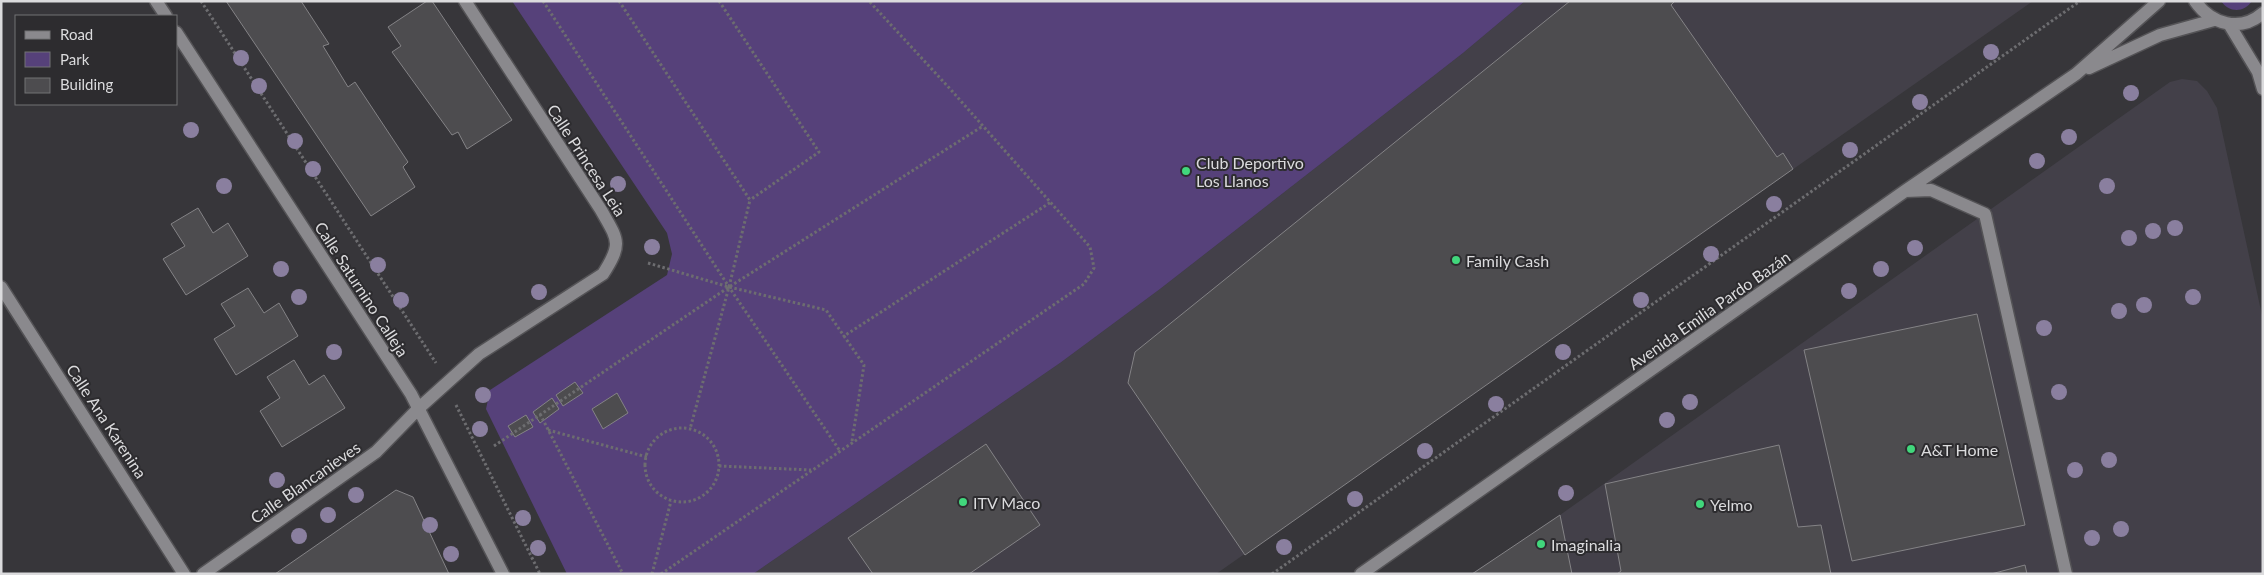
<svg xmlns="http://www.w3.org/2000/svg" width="2264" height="575" font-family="Lato,sans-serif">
<rect width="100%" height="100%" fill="#37363a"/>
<path fill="#434049" d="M1525,1H2033L1216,574H753L1060,363L1160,289L1463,53Z
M2182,79L2197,81L2207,91L2217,108L2263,320V574H1472L1560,515L2170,82Z"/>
<path fill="#56417a" d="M512,1H1525L1463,53L1160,289L1060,363L753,574H567L486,409L490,390L667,275L672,254L667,233Z
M2221,1H2252C2244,13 2229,13 2221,1Z"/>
<path fill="#4d4c4f" stroke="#848386" d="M226,1H301L329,44L323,46L348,87L355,82L408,162L403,167L415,187L371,216Z
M427,1H432L512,120L467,149L458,132L452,135L392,52L401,46L388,27Z
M1570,1H1675L1671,5L1777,157L1783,153L1793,169L1245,555L1128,383L1135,352Z
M198,208L213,233L228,223L248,256L186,295L163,259L185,246L171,224Z
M248,288L264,313L279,303L298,336L236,375L214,339L235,326L221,304Z
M1977,314L2025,525L1852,561L1804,350Z
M294,360L309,385L324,375L345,408L282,447L260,411L280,398L267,377Z
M575,382L583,393L563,406L556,395Z
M617,393L628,413L603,429L592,409Z
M552,398L559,409L540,423L533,412Z
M526,415L533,427L515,437L508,426Z
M986,444L1040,525L969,574H873L848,538Z
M1779,445L1798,527L1821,525L1831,574H1617L1621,571L1605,484Z
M396,490L413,497L449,574H275Z
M1560,515L1572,574H1472Z
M2025,565L2027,574H1991Z"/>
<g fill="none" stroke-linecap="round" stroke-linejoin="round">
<g stroke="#545356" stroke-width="15">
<path id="minor" d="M156,1L166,16
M2195,1C2211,24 2240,33 2263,13
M2229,24L2258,72L2263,89
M176,32L411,394L503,574
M2089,68L2160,35L2214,20
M1905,191L1931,190L1985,214L2066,574
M1,287L184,574
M203,574L376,452L419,408L479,354L603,274C623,243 618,240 601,210L465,1
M1361,574L1905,191L2076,74L2159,1"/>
</g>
<path stroke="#6d6d70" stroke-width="3" stroke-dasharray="2.5 2.5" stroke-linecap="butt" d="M201,1L436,363
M543,1L729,287L840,451
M619,1L750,200L729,287L690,429
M719,1L819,152L750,200
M648,263L729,287L826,310L844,336
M456,405L540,574
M540,414L623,574
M645 465a37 37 0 1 1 74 0a37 37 0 1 1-74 0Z
M548,430L647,457
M852,441L864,365L844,336L1051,202
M494,446L729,287L983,126
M719,466L811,470
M652,574L671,501
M661,574L1084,284L1094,268L1090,247L952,91L869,1
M1272,574L2080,1"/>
<use href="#minor" stroke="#8a898d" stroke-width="12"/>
</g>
<g fill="#8a7f9f">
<circle cx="1991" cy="52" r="8"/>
<circle cx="241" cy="58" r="8"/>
<circle cx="259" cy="86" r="8"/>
<circle cx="2131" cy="93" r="8"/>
<circle cx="1920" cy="102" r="8"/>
<circle cx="191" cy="130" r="8"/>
<circle cx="2069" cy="137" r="8"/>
<circle cx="295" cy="141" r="8"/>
<circle cx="1850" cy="150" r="8"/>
<circle cx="2037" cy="161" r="8"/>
<circle cx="313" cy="169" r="8"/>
<circle cx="618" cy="184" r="8"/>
<circle cx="224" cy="186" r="8"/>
<circle cx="2107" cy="186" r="8"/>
<circle cx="1774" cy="204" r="8"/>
<circle cx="2175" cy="228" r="8"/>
<circle cx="2153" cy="231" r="8"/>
<circle cx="2129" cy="238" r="8"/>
<circle cx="652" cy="247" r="8"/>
<circle cx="1915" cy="248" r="8"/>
<circle cx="1711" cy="254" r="8"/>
<circle cx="378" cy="265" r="8"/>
<circle cx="281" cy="269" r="8"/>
<circle cx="1881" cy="269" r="8"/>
<circle cx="1849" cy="291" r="8"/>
<circle cx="539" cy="292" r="8"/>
<circle cx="299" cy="297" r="8"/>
<circle cx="2193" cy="297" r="8"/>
<circle cx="401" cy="300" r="8"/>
<circle cx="1641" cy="300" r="8"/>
<circle cx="2144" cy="305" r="8"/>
<circle cx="2119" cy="311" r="8"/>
<circle cx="2044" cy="328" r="8"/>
<circle cx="334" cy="352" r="8"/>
<circle cx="1563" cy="352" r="8"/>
<circle cx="2059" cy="392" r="8"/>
<circle cx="483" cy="395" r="8"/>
<circle cx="1690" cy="402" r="8"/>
<circle cx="1496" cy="404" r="8"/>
<circle cx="1667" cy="420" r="8"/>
<circle cx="480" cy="429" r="8"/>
<circle cx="1425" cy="451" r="8"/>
<circle cx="2109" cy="460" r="8"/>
<circle cx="2075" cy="470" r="8"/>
<circle cx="277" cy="480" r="8"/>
<circle cx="1566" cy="493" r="8"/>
<circle cx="356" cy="495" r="8"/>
<circle cx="1355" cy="499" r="8"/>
<circle cx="328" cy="515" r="8"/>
<circle cx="523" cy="518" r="8"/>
<circle cx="430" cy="525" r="8"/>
<circle cx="2121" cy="529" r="8"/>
<circle cx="299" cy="536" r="8"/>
<circle cx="2092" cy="538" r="8"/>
<circle cx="1284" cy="547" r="8"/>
<circle cx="538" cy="548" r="8"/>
<circle cx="451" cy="554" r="8"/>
</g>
<g fill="#41d77c" stroke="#2d2c2f" stroke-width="2">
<circle cx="1186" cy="171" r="5"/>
<circle cx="1456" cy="260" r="5"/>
<circle cx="1911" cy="449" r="5"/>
<circle cx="963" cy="502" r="5"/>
<circle cx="1700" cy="504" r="5"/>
<circle cx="1541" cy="544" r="5"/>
</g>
<g text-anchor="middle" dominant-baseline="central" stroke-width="4" stroke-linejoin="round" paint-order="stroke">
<g font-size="16" fill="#dbdbdd" stroke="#2d2c2f">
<text transform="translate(587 160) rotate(57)">Calle Princesa Leia</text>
<text transform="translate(362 289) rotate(57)">Calle Saturnino Calleja</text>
<text transform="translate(1709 310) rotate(-35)">Avenida Emilia Pardo Bazán</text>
<text transform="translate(107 421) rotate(57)">Calle Ana Karenina</text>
<text transform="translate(305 482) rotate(-35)">Calle Blancanieves</text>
</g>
<g font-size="16" fill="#dbdbdd" stroke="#2d2c2f" text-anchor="start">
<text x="1196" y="162">Club Deportivo<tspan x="1196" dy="18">Los Llanos</tspan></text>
<text x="1466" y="260">Family Cash</text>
<text x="1921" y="449">A&amp;T Home</text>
<text x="973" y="502">ITV Maco</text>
<text x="1710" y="504">Yelmo</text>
<text x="1551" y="544">Imaginalia</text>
</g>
</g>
<rect width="2264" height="575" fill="none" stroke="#dbdbdd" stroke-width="5"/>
<rect x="15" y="15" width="162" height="90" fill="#2d2c2f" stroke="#737275"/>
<rect x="25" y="31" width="25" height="8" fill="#8a898d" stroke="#737275"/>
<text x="60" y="40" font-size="15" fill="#dbdbdd">Road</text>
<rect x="25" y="52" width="25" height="15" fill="#56417a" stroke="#737275"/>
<text x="60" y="65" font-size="15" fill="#dbdbdd">Park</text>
<rect x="25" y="78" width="25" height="15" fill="#4d4c4f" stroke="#737275"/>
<text x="60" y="90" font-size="15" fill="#dbdbdd">Building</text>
</svg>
